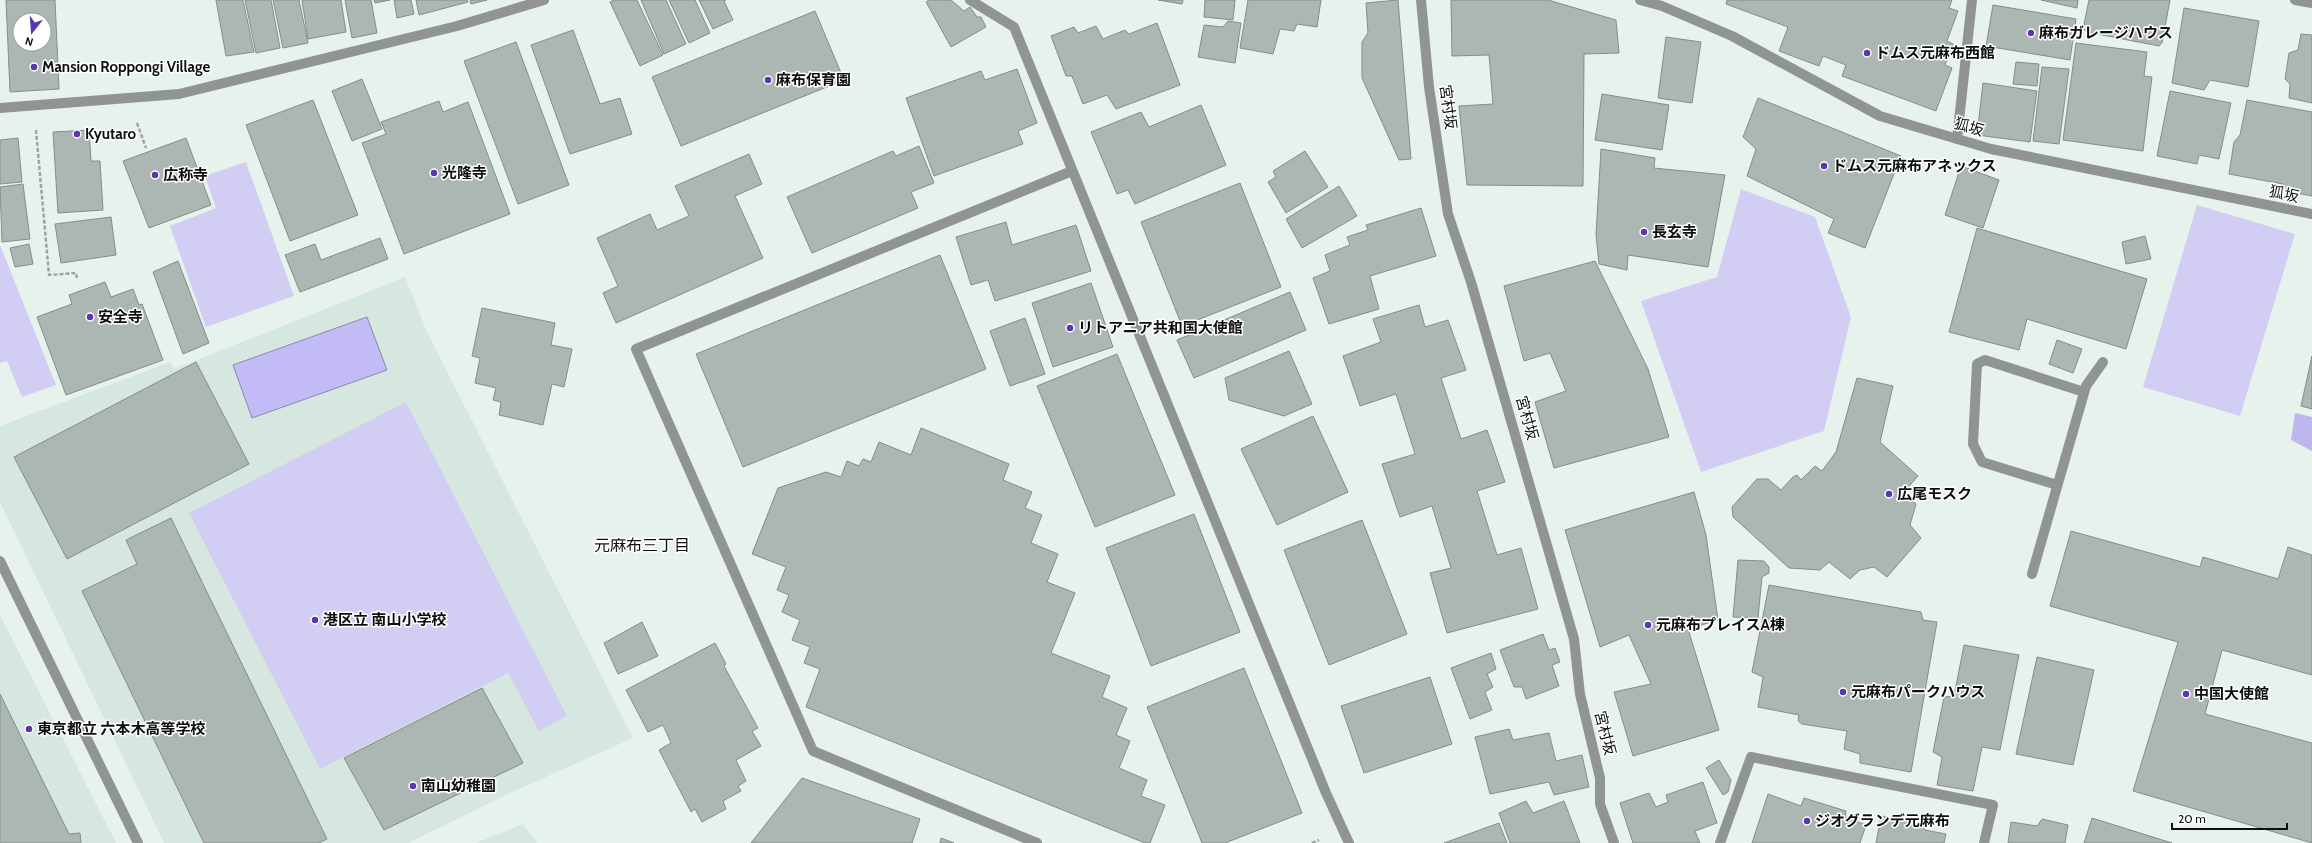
<svg xmlns="http://www.w3.org/2000/svg" width="2312" height="843" font-family="Cabin,'Noto Sans JP',sans-serif">
<rect width="100%" height="100%" fill="#e7f2ed"/>
<path fill="#d5e7df" d="M405,277L427,332L633,738L510,793L408,843H164L0,502V426L170,362L174,369Z
M0,615L116,843H0Z
M523,824L537,843H476Z"/>
<path fill="#d2cef3" d="M246,162L294,296L206,327L170,226L216,208L205,176Z
M1741,189L1815,217L1851,317L1824,431L1701,472L1641,301L1717,277Z
M2197,205L2295,234L2240,416L2143,387Z
M0,245L56,385L22,397L7,361L0,363Z
M406,402L567,716L539,731L508,673L320,769L189,513Z"/>
<path fill="#beb6ef" d="M2295,413L2312,417V451L2291,440Z"/>
<path fill="#c3bbf5" stroke="#8c87b0" d="M367,317L387,370L252,418L233,365Z"/>
<path fill="#acb6b2" stroke="#848d89" fill-rule="evenodd" d="M6,0H55L59,89L10,92ZM20,20H44V44H20Z
M216,0H243L254,52L226,56Z
M245,0H271L280,48L256,53Z
M273,0H299L308,43L283,48Z
M302,0H341L346,32L308,39Z
M345,0H371L377,33L352,38Z
M374,0H390L375,3Z
M394,0H411L414,14L397,18Z
M416,0H467L468,2L419,15Z
M470,0H487L471,4Z
M614,0H637L663,55L640,66L610,2Z
M641,0H666L686,44L664,54Z
M669,0H695L710,33L689,43Z
M699,0H726L724,1L733,20L713,29Z
M929,0H951L964,11L970,7L977,17H981L986,27L951,47L926,2Z
M1158,0H1183L1182,4Z
M1205,0H1235L1233,20L1204,17Z
M1248,0H1321L1317,27L1297,24L1294,31L1280,29L1273,54L1240,48Z
M1398,0L1411,159L1399,160L1362,78V42L1368,33L1366,3Z
M1451,0H1548L1616,20L1619,53L1584,54L1583,186L1467,185L1459,106L1493,104L1489,55L1452,56Z
M1727,0H1952L1949,8L1958,11L1947,41L1953,44L1945,65L1952,68L1936,111L1842,76L1846,65L1823,56L1819,66L1779,51L1788,27L1726,4Z
M2041,0H2078L2077,8Z
M2089,0H2170L2162,43L2159,46L2087,32L2083,29Z
M1993,5L2076,19L2070,60L1986,46Z
M2184,8L2259,21L2248,87L2210,80L2204,90L2172,83Z
M815,11L844,80L681,146L652,77Z
M1228,21L1241,23L1235,63L1198,57L1204,25L1223,27Z
M1157,23L1180,85L1116,109L1107,95L1083,104L1072,76H1066L1051,36L1074,27L1078,33L1096,26L1103,39L1125,30L1129,34Z
M573,30L600,104L620,98L632,134L570,154L531,45Z
M2301,34L2312,35V103L2289,98L2290,84L2285,79L2289,53L2298,50Z
M1666,37L1701,42L1692,103L1658,98Z
M516,42L569,185L518,204L464,61Z
M2076,43L2147,52L2144,76L2152,77L2143,151L2063,140Z
M2016,62L2039,64L2037,86L2013,84Z
M2042,67L2069,69L2059,144L2033,141Z
M1017,69L1037,123L1018,131L1023,144L934,176L906,98L981,71L985,80Z
M362,79L382,129L352,141L332,91Z
M1983,83L2037,91L2030,142L1977,135Z
M2170,91L2231,103L2219,159L2199,155L2197,164L2157,156Z
M1602,94L1669,105L1662,150L1595,140Z
M1758,98L1901,156L1865,248L1828,233L1834,219L1747,176L1756,149L1743,137Z
M313,100L358,215L290,241L246,125Z
M2247,100L2312,112V196L2286,191L2283,184L2229,174L2234,142L2240,135Z
M439,101L443,112L468,102L510,214L404,254L362,143L386,134L381,122Z
M1201,105L1226,165L1135,204L1128,190L1117,194L1091,132L1141,112L1149,127Z
M89,130L91,161H100L103,210L58,213L53,132Z
M18,138L22,182L0,184V140Z
M186,138L211,205L149,228L123,161Z
M919,146L934,183L911,192L918,208L812,253L787,197L893,151L896,156Z
M1601,149L1655,158L1654,168L1725,175L1708,267L1628,255L1627,270L1599,264L1596,235Z
M1305,151L1328,187L1286,213L1268,182L1276,177L1273,171Z
M749,154L762,184L735,196L763,258L616,323L603,293L618,286L597,238L650,214L657,230L689,216L675,186Z
M1961,166L1999,180L1983,228L1945,215Z
M1240,183L1281,287L1182,326L1141,222Z
M23,184L30,239L2,242L0,187Z
M1339,186L1357,216L1302,248L1286,219Z
M1421,208L1436,256L1370,276L1379,309L1329,324L1313,278L1330,271L1325,255L1350,245L1347,237L1368,230L1366,225Z
M111,217L116,255L61,263L55,224Z
M1006,222L1012,245L1076,225L1091,271L995,301L988,280L971,285L956,237Z
M1977,228L2147,279L2126,349L2027,319L2019,350L1949,332Z
M2145,236L2151,259L2126,264L2122,242Z
M380,238L388,259L300,292L285,255L315,244L321,260Z
M29,244L33,264L15,267L10,248Z
M940,255L986,369L743,467L696,354Z
M178,261L209,343L183,354L153,272Z
M1595,261L1648,369L1669,437L1554,468L1535,402L1566,391L1550,353L1524,361L1504,286Z
M105,282L111,297L133,289L139,305L142,304L163,360L66,395L37,317L72,304L69,295Z
M1091,283L1113,347L1053,367L1032,303Z
M1290,292L1306,330L1194,378L1177,340Z
M1419,305L1425,327L1448,320L1466,370L1441,378L1461,439L1487,430L1505,482L1477,491L1497,555L1521,548L1538,609L1447,633L1430,573L1451,568L1432,506L1400,517L1382,464L1415,454L1396,394L1360,406L1343,356L1381,342L1373,319Z
M482,308L555,323L551,345L572,349L564,387L552,384L543,425L499,415L501,402L493,400L496,388L475,383L480,358L472,356Z
M1025,318L1045,374L1010,386L990,331Z
M2057,340L2082,349L2073,373L2049,364Z
M1289,351L1312,404L1284,416L1229,400L1225,378Z
M1117,354L1175,495L1095,527L1037,386Z
M2312,356V409L2301,406Z
M196,362L249,464L67,559L14,457Z
M1857,378L1893,386L1880,442L1918,476L1904,492L1916,504L1910,525L1921,538L1887,577L1874,567L1860,570L1850,579L1829,562L1820,570L1789,568L1733,517L1732,507L1757,479H1768L1781,490L1793,477L1797,475L1801,480L1815,466L1822,471L1836,452Z
M1313,416L1348,492L1277,525L1241,449Z
M921,428L1009,464L1003,480L1032,492L1025,508L1042,515L1031,543L1058,554L1047,582L1075,593L1051,653L1110,676L1102,697L1127,708L1116,735L1130,741L1119,768L1147,780L1141,796L1165,805L1150,843H1145L806,707L820,669L804,663L810,647L792,640L800,620L782,612L789,595L777,590L786,567L752,554L778,488L826,472L841,477L847,461L859,466L863,459L871,462L879,442L911,455Z
M1694,492L1706,535L1718,620L1688,629L1719,730L1633,756L1614,692L1651,684L1629,635L1600,647L1565,530Z
M1194,514L1240,632L1151,666L1106,548Z
M171,518L327,839L319,843H204L82,591L137,564L126,540Z
M1362,520L1407,634L1329,665L1284,550Z
M2071,531L2200,567L2203,557L2278,579L2288,547L2312,555V675L2222,650L2205,714L2312,743V843L2133,791L2178,642L2050,606Z
M1738,560L1764,561L1769,567V573L1762,577L1758,618L1733,617Z
M1769,585L1921,612L1923,620L1937,622L1911,772L1860,763V754L1844,749L1847,731L1802,724L1798,721L1799,715L1758,707L1763,677L1752,672Z
M642,622L658,656L618,674L604,643Z
M1543,634L1549,650L1555,648L1560,662L1552,665L1559,686L1526,699L1522,687H1514L1500,650Z
M715,643L726,664L724,666L758,728L752,731L761,746L736,760L746,781L738,786L741,791L723,801L726,809L702,822L695,809L691,812L659,750L671,743L663,725L648,732L626,690Z
M1964,645L2019,655L2000,750L1982,747L1973,791L1937,785L1942,757L1933,752L1944,697L1954,696Z
M1491,653L1496,669L1487,674L1493,687L1485,692L1492,710L1470,719L1451,668Z
M2037,657L2094,670L2073,765L2016,754Z
M1244,668L1302,813L1225,843H1202L1147,707Z
M1430,677L1452,744L1364,773L1341,706Z
M482,688L523,763L384,830L344,758Z
M0,694L69,834L80,833L81,843H0Z
M1509,729L1513,740L1549,733L1556,761L1582,755L1589,787L1554,795L1549,782L1490,794L1475,737Z
M1719,760L1731,780L1728,792L1723,795L1706,768Z
M802,778L920,819L912,843H751Z
M1703,782L1717,823L1695,831L1700,843H1633L1620,803L1649,793L1656,807L1668,802L1666,795Z
M1768,794L1801,806L1804,798L1846,811L1845,817L1866,825L1860,843H1752Z
M1526,801L1533,813L1564,801L1580,843H1510L1499,813Z
M1881,816L1912,822L1913,825L1924,826L1925,830L1946,834L1944,843H1876Z
M2092,818L2172,843H2084Z
M2042,819L2068,825L2065,843H2008L2011,822L2037,826Z
M1499,823L1507,843H1444Z
M941,838L954,843H940Z"/>
<g fill="none" stroke-linecap="round" stroke-linejoin="round">
<path stroke="#9ca4a0" stroke-width="2.5" stroke-dasharray="4 2" stroke-linecap="butt" d="M137,123L146,148
M36,130L49,275L76,273L77,278
M1312,843L1319,840"/>
<path stroke="#909492" stroke-width="10" d="M970,0L1014,27L1326,793L1349,843
M1421,0L1429,87L1448,214L1471,282L1574,639L1580,694L1600,778V804L1614,843
M1640,0L1662,6L1732,36L1880,116L1991,149L2312,214
M2295,0L2312,3
M0,108L179,94L457,26L544,0
M1957,139L1972,0
M2057,485L1982,462L1973,444L1977,364L1985,360L2084,392
M0,561L138,843
M2032,574L2086,386L2103,362
M1037,843L813,751L636,349L1072,171
M1720,843L1751,757L1993,805L1984,843"/>
</g>
<g fill="#5a37af" stroke="#fff" stroke-width="1.5">
<circle cx="2031" cy="33" r="4"/>
<circle cx="1867" cy="53" r="4"/>
<circle cx="34" cy="67" r="4"/>
<circle cx="768" cy="80" r="4"/>
<circle cx="77" cy="134" r="4"/>
<circle cx="1824" cy="166" r="4"/>
<circle cx="434" cy="173" r="4"/>
<circle cx="155" cy="175" r="4"/>
<circle cx="1644" cy="232" r="4"/>
<circle cx="90" cy="317" r="4"/>
<circle cx="1070" cy="328" r="4"/>
<circle cx="1889" cy="494" r="4"/>
<circle cx="315" cy="620" r="4"/>
<circle cx="1648" cy="625" r="4"/>
<circle cx="1843" cy="692" r="4"/>
<circle cx="2186" cy="694" r="4"/>
<circle cx="29" cy="729" r="4"/>
<circle cx="413" cy="786" r="4"/>
<circle cx="1807" cy="821" r="4"/>
</g>
<g text-anchor="middle" dominant-baseline="central" stroke-width="3" stroke-linejoin="round" paint-order="stroke">
<g font-size="15" font-weight="bold" fill="#0c0f0e" stroke="#fff" text-anchor="start">
<text x="2039" y="33">麻布ガレージハウス</text>
<text x="1875" y="53">ドムス元麻布西館</text>
<text x="42" y="67">Mansion Roppongi Village</text>
<text x="776" y="80">麻布保育園</text>
<text x="85" y="134">Kyutaro</text>
<text x="1832" y="166">ドムス元麻布アネックス</text>
<text x="442" y="173">光隆寺</text>
<text x="163" y="175">広称寺</text>
<text x="1652" y="232">長玄寺</text>
<text x="98" y="317">安全寺</text>
<text x="1078" y="328">リトアニア共和国大使館</text>
<text x="1897" y="494">広尾モスク</text>
<text x="323" y="620">港区立 南山小学校</text>
<text x="1656" y="625">元麻布プレイスA棟</text>
<text x="1851" y="692">元麻布パークハウス</text>
<text x="2194" y="694">中国大使館</text>
<text x="37" y="729">東京都立 六本木高等学校</text>
<text x="421" y="786">南山幼稚園</text>
<text x="1815" y="821">ジオグランデ元麻布</text>
</g>
<g font-size="15" fill="#0c0f0e" stroke="#fff">
<text transform="translate(1448 107) rotate(82)">宮村坂</text>
<text transform="translate(1969 127) rotate(17)">狐坂</text>
<text transform="translate(2284 194) rotate(12)">狐坂</text>
<text transform="translate(1527 418) rotate(74)">宮村坂</text>
<text transform="translate(1605 733) rotate(76)">宮村坂</text>
</g>
<g font-size="16" fill="#0c0f0e" stroke="#fff">
<text x="642" y="545">元麻布三丁目</text>
</g>
</g>
<g transform="translate(32 32) rotate(197)"><circle r="19" fill="#ffffff" stroke="#9e9f9f"/>
<path d="M0-3L7 15L0 10L-7 15Z" fill="#5a37af"/>
<text y="-6" font-size="11" font-weight="bold" text-anchor="middle" fill="#0c0f0e">N</text>
</g>
<path d="M2172 823v6h115v-6" fill="none" stroke="#0c0f0e" stroke-width="2"/>
<text x="2178" y="823" font-size="12" fill="#0c0f0e" stroke="#ffffff" stroke-width="3" paint-order="stroke">20 m</text>
</svg>
